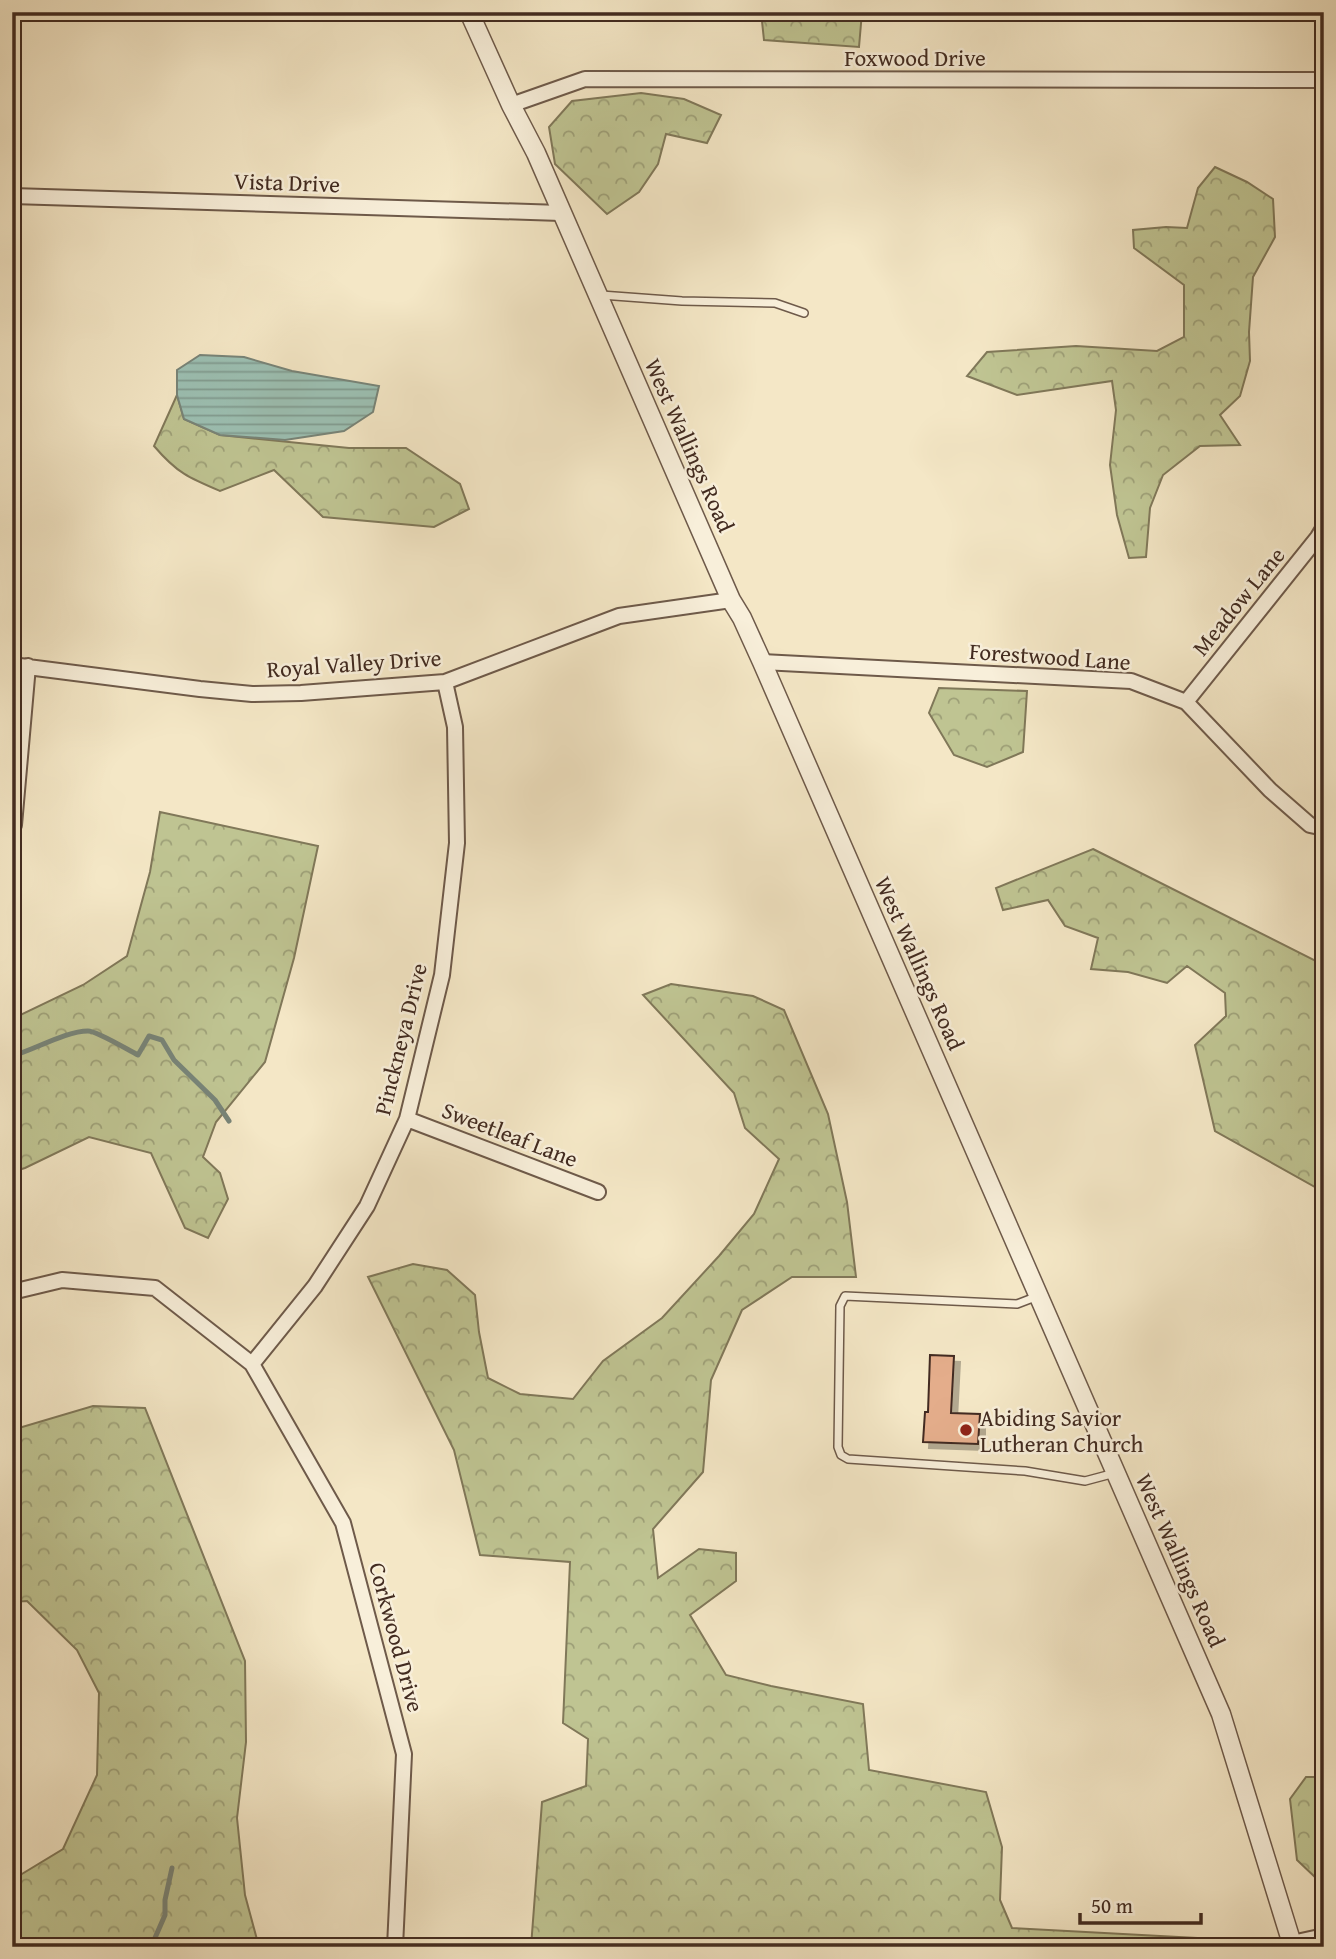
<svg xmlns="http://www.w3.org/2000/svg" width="1336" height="1959" font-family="'Gentium Book Plus',serif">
<defs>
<pattern id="forest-crowns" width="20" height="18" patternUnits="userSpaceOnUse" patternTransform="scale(1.75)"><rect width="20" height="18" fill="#bfc492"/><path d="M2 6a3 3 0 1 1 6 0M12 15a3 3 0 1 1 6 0" fill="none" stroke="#9d9f77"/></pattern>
<pattern id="water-rules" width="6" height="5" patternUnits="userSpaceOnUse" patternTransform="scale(1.75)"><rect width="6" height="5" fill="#9cc0b3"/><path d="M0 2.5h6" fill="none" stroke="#819c91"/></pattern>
<filter id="shadow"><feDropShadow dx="6" dy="6" stdDeviation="0" flood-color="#0004"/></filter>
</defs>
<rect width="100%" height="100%" fill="#f4e7c6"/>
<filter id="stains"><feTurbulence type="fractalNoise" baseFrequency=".00286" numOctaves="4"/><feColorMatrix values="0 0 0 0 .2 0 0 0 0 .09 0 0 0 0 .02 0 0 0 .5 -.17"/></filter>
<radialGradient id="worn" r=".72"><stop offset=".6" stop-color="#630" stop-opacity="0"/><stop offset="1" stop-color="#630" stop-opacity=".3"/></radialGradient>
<path fill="url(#forest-crowns)" stroke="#807859" stroke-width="2" d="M761,12H862L859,47L764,40Z
M641,93L684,99L721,115L707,143L666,134L658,164L639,192L607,214L555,164L549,127L572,101Z
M1215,167L1247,182L1273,199L1275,237L1253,277L1249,332L1250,361L1240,396L1220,415L1240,445L1200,446L1163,475L1150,508L1146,557L1129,558L1117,515L1110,465L1116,410L1112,381L1017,395L967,376L987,352L1076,346L1157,351L1184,337V285L1134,248L1133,230L1166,227L1187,228L1198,188Z
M177,395L184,419L220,435L349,448H406L460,484L469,509L434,527L323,517L274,470L220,491C189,478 177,473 154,446Z
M939,688L1027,691L1023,752L987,767L954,755L929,713Z
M160,812L318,846L294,958L265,1062L216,1122L203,1157L220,1173L228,1199L208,1238L185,1228L151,1153L89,1137L25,1168L12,1172V1019L83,985L127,956L150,872Z
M1093,849L1324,965V1192L1215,1131L1195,1045L1226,1016L1225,993L1187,966L1167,983L1128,972L1091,969L1098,938L1065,926L1048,900L1003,910L996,888Z
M671,984L753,996L784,1010L828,1114L847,1202L856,1277H792L742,1310L711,1380L703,1472L653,1529L658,1578L699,1549L736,1553V1581L690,1615L726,1675L771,1686L863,1704L869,1770L986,1792L1002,1847L1000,1900L1012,1928L1274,1942L1276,1947H531L542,1802L586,1786L588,1739L563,1723L570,1562L480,1555L454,1450L368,1277L413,1264L447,1270L475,1295L479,1332L488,1378L520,1394L573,1399L603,1361L662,1318L719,1256L754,1214L779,1159L745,1128L734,1093L643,995Z
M93,1406L145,1408L245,1661L246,1742L237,1818L245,1895L259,1947H12V1880L63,1849L97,1775L99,1693L77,1650L27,1601L12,1602V1430Z
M1306,1777H1324V1870L1317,1879L1297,1860L1290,1799Z"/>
<path fill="url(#water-rules)" stroke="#788478" stroke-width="2" d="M200,355L244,357L292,371L379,386L373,412L344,431L285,440L220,435L184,419L177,395V370Z"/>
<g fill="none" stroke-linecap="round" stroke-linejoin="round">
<path stroke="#788478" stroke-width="5" d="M12,1056C34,1050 66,1031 88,1031C97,1031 128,1050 138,1055L149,1036L162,1040L174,1060L215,1100L229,1121
M151,1947L165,1915V1900L172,1868"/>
</g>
<path fill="#e4ad8b" stroke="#422b20" stroke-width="2" filter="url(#shadow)" d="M930,1355L954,1356L951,1413L980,1414L978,1444L923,1442L925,1412H928Z"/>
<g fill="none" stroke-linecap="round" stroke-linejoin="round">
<g stroke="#6e5a4a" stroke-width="10">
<path id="service" d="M601,295L682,301L775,303L804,313
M1038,1296L1017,1304L845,1296L840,1306L838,1447L841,1455L848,1459L1025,1471L1085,1481L1115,1473"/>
</g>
<g stroke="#6e5a4a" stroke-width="18">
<path id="minor" d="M511,105L585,79L1324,80
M12,196L561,213
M762,662L1131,681L1186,702L1270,790L1310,825L1324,828
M12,665L200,689L252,694L301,693L445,682L619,616L731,600
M1186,702L1318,537L1324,527
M12,828L14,825L28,666
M407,1119L598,1192
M12,1292L62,1280L155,1288L252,1364L343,1523L404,1754L395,1947
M252,1364L315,1286L367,1206L407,1119L442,975L457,843L455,727L445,682
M1292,1943L1324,1936"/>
</g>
<g stroke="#6e5a4a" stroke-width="21">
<path id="tertiary" d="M469,12L511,105L536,153L731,600L742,618L762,662L1221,1714L1293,1947"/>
</g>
<use href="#service" stroke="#f8efda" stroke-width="7"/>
<use href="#minor" stroke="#f8efda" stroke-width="14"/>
<use href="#tertiary" stroke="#f8efda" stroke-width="18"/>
</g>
<circle fill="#8f2418" stroke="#f8efda" stroke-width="2.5" cx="966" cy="1430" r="7"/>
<g text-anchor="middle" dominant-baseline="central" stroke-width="5" stroke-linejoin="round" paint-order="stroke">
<g font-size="23" fill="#422b20" stroke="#f8efda">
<text x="915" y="57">Foxwood Drive</text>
<text transform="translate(287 182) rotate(2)">Vista Drive</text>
<text transform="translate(690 445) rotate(66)">West Wallings Road</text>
<text transform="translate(1238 601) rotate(-51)">Meadow Lane</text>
<text transform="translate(1050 656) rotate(4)">Forestwood Lane</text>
<text transform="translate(354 663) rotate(-4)">Royal Valley Drive</text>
<text transform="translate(920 963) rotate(66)">West Wallings Road</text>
<text transform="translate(400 1039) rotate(-76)">Pinckneya Drive</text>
<text transform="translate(510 1134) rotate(21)">Sweetleaf Lane</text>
<text transform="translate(1181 1560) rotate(66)">West Wallings Road</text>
<text transform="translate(397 1637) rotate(75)">Corkwood Drive</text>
</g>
<g font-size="23" fill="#422b20" stroke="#f8efda" text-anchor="start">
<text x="980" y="1417">Abiding Savior<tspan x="980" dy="26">Lutheran Church</tspan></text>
</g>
</g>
<rect width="1336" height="1959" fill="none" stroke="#f4e7c6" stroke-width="42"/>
<rect x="14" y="14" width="1308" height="1931" fill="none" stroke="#422b20" stroke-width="3.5"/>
<rect x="21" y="21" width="1294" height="1917" fill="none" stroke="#422b20" stroke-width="2"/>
<path d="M1080 1913v10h121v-10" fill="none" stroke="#422b20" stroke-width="3.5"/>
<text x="1091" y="1913" font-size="21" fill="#422b20" stroke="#f8efda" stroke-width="5" paint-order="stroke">50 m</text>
<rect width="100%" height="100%" filter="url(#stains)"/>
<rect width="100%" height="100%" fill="url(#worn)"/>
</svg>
